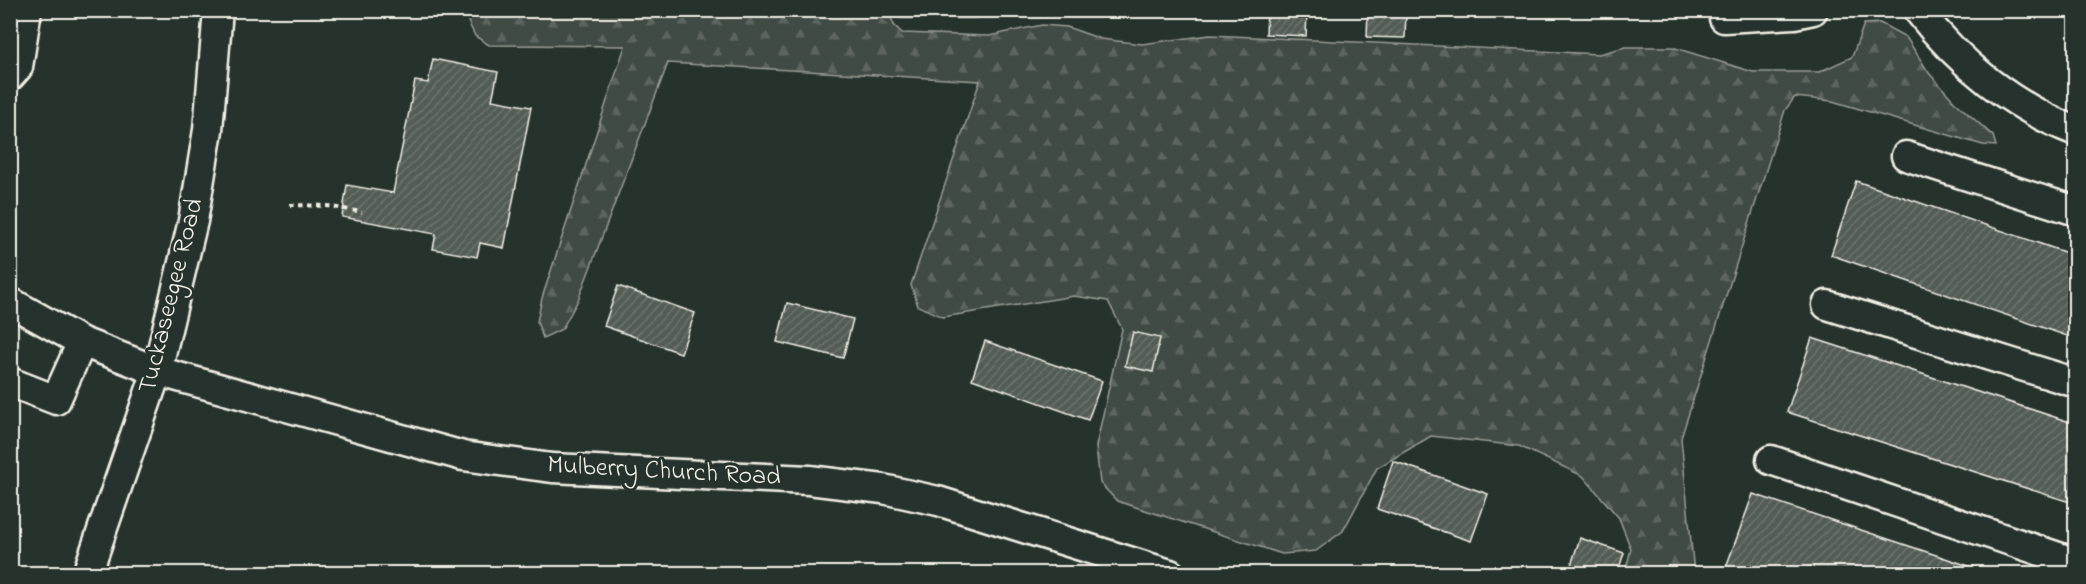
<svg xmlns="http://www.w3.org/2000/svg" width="2086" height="584" font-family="'Indie Flower',sans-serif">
<defs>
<pattern id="forest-firs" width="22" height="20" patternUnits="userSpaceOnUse" patternTransform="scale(1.5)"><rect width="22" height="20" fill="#414b45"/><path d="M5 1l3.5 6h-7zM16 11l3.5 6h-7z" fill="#5d6560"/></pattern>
<pattern id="building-hatch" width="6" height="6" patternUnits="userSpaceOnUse" patternTransform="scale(1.5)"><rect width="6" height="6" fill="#525c55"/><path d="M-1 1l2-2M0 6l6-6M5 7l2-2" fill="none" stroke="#6c746d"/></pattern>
</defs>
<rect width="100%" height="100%" fill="#26332d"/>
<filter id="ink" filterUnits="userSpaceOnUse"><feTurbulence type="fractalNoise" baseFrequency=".0167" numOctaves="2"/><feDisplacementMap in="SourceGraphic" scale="12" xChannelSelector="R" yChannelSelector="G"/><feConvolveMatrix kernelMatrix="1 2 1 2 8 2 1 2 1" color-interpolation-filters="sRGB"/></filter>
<g filter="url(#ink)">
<path fill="url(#forest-firs)" stroke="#9a9e96" stroke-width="1.5" d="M888,10L894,25L902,33L989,36L1042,25L1067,27L1101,39L1142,44L1210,35L1599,54L1625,47H1672L1753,72H1819L1852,57L1864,24L1880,23L1906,37L1929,73L1954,101L1993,136L1996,146L1983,145L1832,101L1795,97L1785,110L1681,438L1694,573H1625L1631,549L1619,518L1583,476L1519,446L1431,436L1377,468L1343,531L1316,551L1282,554L1117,501L1100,483L1096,446L1122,329L1108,301L1074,296L943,317L918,306L911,285L980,81L668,63L578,300L562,329L543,338L537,322L542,298L625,46L489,45L475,36L463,11Z"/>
<path fill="url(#building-hatch)" stroke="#f4f1e8" stroke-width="1.5" d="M901,10H978V18H901Z
M1267,10H1307L1306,36L1266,34Z
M1368,10H1406L1405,38L1367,37Z
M433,59L498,72L492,100L531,107L504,248L480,243L477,257L433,249L436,234L342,217L347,185L393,193L415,81L428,83Z
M1856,181L2076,256V339L1831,255Z
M1856,181L2076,256V339L1831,255Z
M618,286L695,313L681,353L604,326Z
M787,303L853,319L843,358L777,342Z
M1133,332L1160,338L1153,372L1125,366Z
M1812,338L2076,424V504L1787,412Z
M1812,338L2076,424V504L1787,412Z
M985,341L1102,381L1088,420L972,379Z
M1393,461L1488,494L1471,541L1377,509Z
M1753,494L1993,574H1745L1726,567Z
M1753,494L1993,574H1745L1726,567Z
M1580,538L1624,553L1617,574H1568Z"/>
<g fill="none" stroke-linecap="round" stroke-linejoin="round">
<g stroke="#f4f1e8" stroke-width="33">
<path id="minor" d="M1918,10C1959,64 2013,107 2076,131
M1724,18L1794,14L1813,10
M10,76L18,67L27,10
M1906,156L2076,211
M10,302L82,342
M1827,305L2076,383
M10,382L56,400L82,342L157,371L463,456L552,468L809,480L883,489L938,501L1170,574
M1771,460L2076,563
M87,574L157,371L193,221L208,130L218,10"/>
</g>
<path stroke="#f4f1e8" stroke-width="4" stroke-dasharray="4.5 4.5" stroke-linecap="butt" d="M290,205L327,206L362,212"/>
<use href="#minor" stroke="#26332d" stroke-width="28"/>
</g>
</g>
<g text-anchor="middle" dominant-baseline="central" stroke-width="6" stroke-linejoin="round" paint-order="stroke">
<g font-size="26" fill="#f4f1e8" stroke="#26332d">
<text transform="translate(172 296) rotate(-76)">Tuckaseegee Road</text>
<text transform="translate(664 472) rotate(3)">Mulberry Church Road</text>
</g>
</g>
<rect width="2086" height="584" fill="none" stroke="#26332d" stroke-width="36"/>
<rect x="18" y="18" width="2050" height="548" fill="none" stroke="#f4f1e8" stroke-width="2" filter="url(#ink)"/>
</svg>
